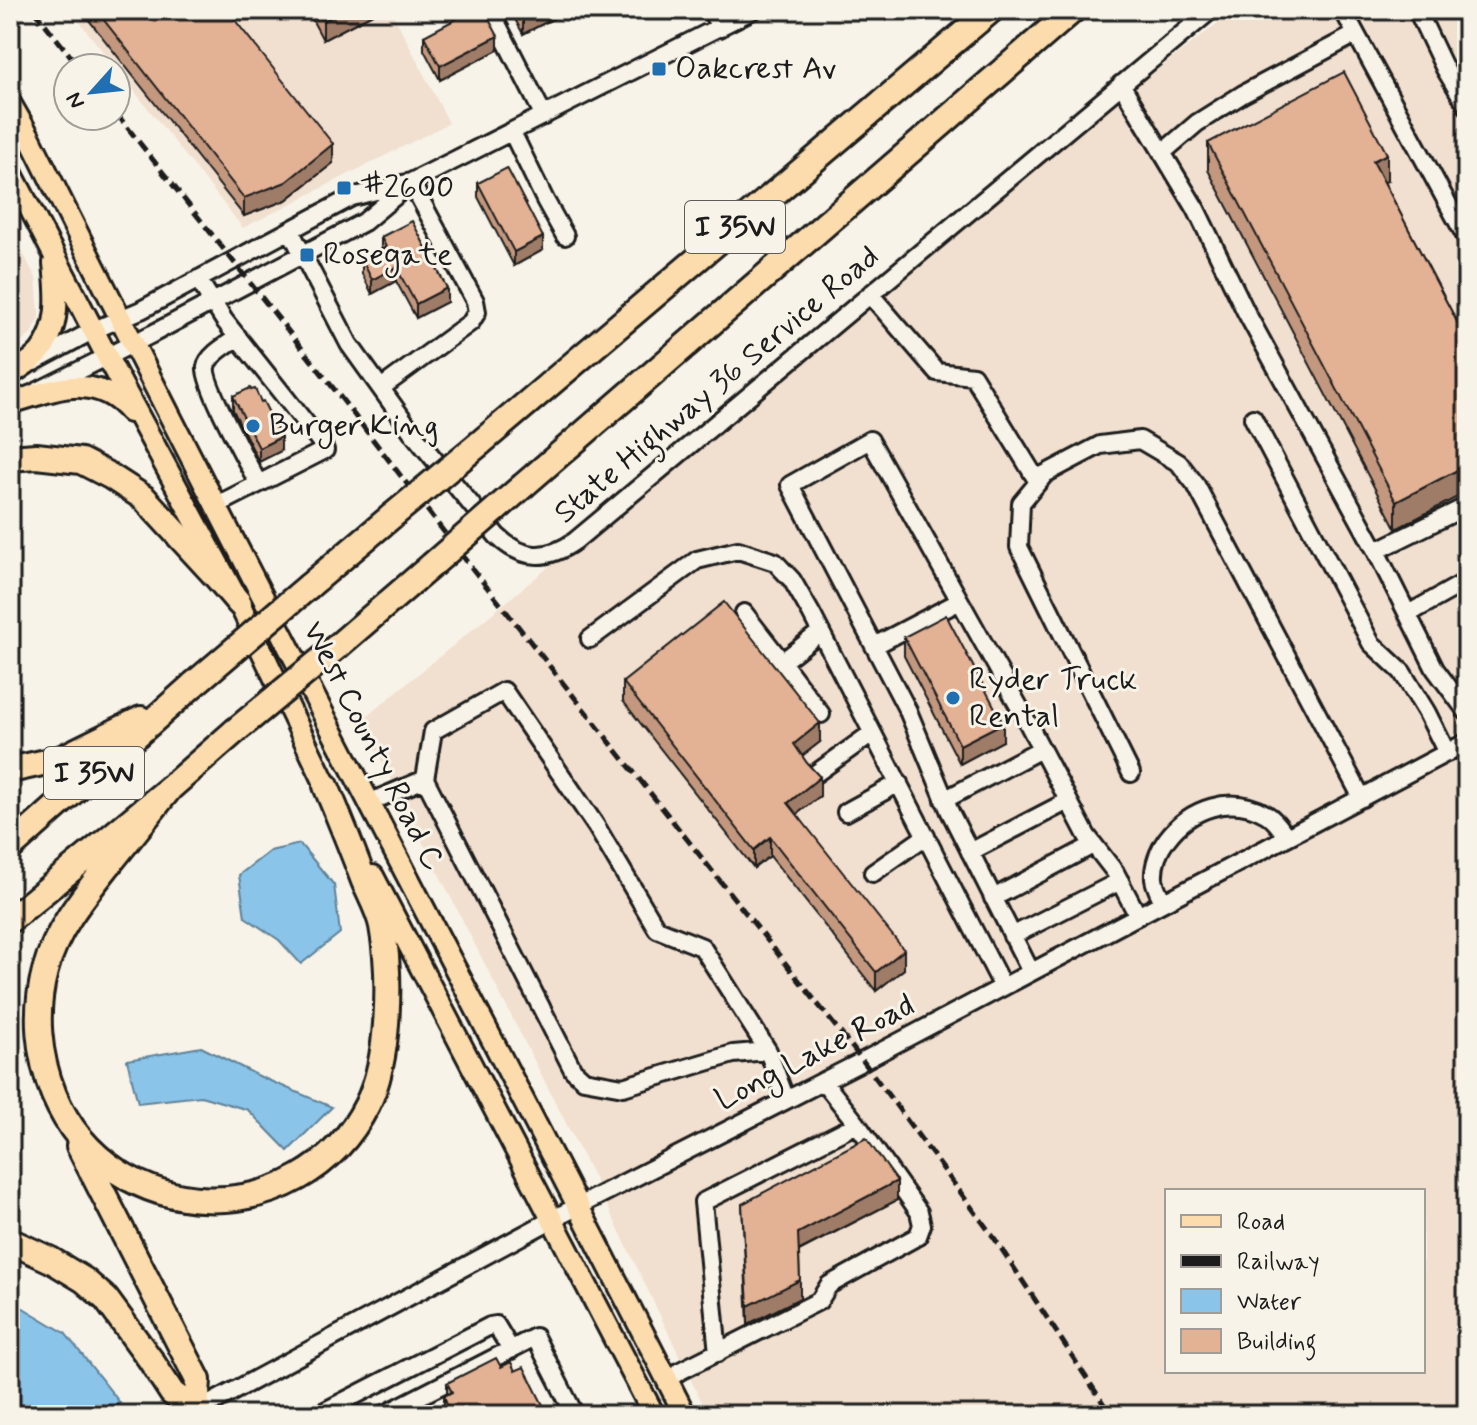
<svg xmlns="http://www.w3.org/2000/svg" width="1477" height="1425" font-family="Mynerve,sans-serif">
<rect width="100%" height="100%" fill="#f7f3e8"/>
<filter id="ink" filterUnits="userSpaceOnUse"><feTurbulence type="fractalNoise" baseFrequency=".0125" numOctaves="2"/><feDisplacementMap in="SourceGraphic" scale="16" xChannelSelector="R" yChannelSelector="G"/><feConvolveMatrix kernelMatrix="1 2 1 2 8 2 1 2 1" color-interpolation-filters="sRGB"/></filter>
<g filter="url(#ink)">
<path fill="#f1dfcf" fill-rule="evenodd" d="M70,10H391L449,123L243,228Z
M1235,10H1467V1415H708L594,1178L361,721L1117,101ZM1167,1191H1423V1371H1167Z
M10,229L36,278L39,315L38,322L30,335L10,352Z"/>
<path fill="#8ac4e9" stroke="#5e8197" stroke-width="2" d="M300,844L334,885L340,933L301,964L279,940L245,917L239,875L270,851Z
M201,1047L261,1077L332,1107L288,1151L248,1110L201,1096L138,1103L127,1060Z
M10,1300L65,1333L120,1403L98,1415H10Z"/>
<g fill="none" stroke-linecap="round" stroke-linejoin="round">
<g stroke="#1c1c1c" stroke-width="22">
<path id="minor" d="M490,10L544,116
M711,10L720,28
M1343,10L1467,239
M1417,10L1445,69L1467,106
M1121,84L1196,209L1246,312L1376,551L1435,669L1467,712
M512,132L545,200L565,236
M1162,153L1197,123L1243,94L1356,34
M290,230L349,344L415,436L497,536C522,560 547,561 575,541L1211,10
M198,279L224,320L319,440L325,450L215,506
M870,294L937,372L973,376L1038,482
M238,337C228,344 208,355 206,367C203,383 249,465 258,483
M34,362L94,330L141,310L352,197L411,182L753,10
M381,388L471,322L477,312L475,301L411,182
M10,405L152,334L364,222L407,186
M1253,418L1371,643L1402,672L1427,713L1447,753
M1376,551L1467,506
M744,613L782,662L820,632
M1408,614L1467,581
M590,639L697,560L738,550L775,562L792,580L811,613L1003,987
M874,646L960,601
M782,662L821,714
M1131,773L1019,547L1021,503L1045,474L1100,445L1140,440L1179,463L1196,485L1362,798
M815,774L872,733
M425,779L573,1070L584,1080L623,1087L733,1054L768,1051
M944,800L1041,749
M368,803L425,779L433,731L504,691L596,826L657,929L702,947L768,1051L786,1100
M846,812L899,783
M970,852L1068,801
M873,873L926,836
M993,898L1093,845
M1163,902C1160,895 1155,887 1154,879C1153,865 1159,850 1167,839C1190,808 1231,794 1266,814C1275,819 1281,829 1287,837
M1012,936L1120,881
M1031,972L950,812L908,711L790,485L870,440L1022,712L1087,836L1115,872L1138,916
M718,1353L703,1202L857,1124
M667,1380L680,1371L819,1301L829,1285L918,1236L922,1225L919,1212L857,1124L823,1081
M191,1414L553,1219L863,1061L1467,742
M317,1415L490,1326L496,1325L511,1350
M383,1415L535,1337L575,1415"/>
</g>
<g stroke="#1c1c1c" stroke-width="26">
<path id="major" d="M10,103L29,136C242,565 468,988 685,1415
M10,170L115,372L239,603L332,798
M14,372C23,366 33,360 40,352C61,327 57,293 54,263
M20,400C61,387 98,374 130,412
M373,876L654,1415"/>
</g>
<g stroke="#1c1c1c" stroke-width="30">
<path id="highway" d="M479,444L991,10
M10,458L36,456L81,461L110,476L144,498L215,575L239,603
M524,485L1073,10
M309,586L392,516
M339,645L432,565
M10,770L60,759L141,719
M170,788C150,813 130,838 110,863C83,897 56,929 45,971C34,1012 38,1056 54,1095C111,1230 302,1235 367,1105C390,1060 391,975 382,926C379,911 370,895 364,881C352,849 339,817 326,786
M10,848L194,684
M10,920L170,788L235,731
M79,1146L198,1380L196,1411
M10,1241L51,1260L84,1280L106,1299L150,1359L172,1393L196,1411"/>
</g>
<use href="#minor" stroke="#f7f3e8" stroke-width="16"/>
<use href="#major" stroke="#fcdcac" stroke-width="20"/>
<use href="#highway" stroke="#fcdcac" stroke-width="24"/>
<path stroke="#1c1c1c" stroke-width="5" stroke-dasharray="12 6" stroke-linecap="butt" d="M34,10L80,68
M116,113L334,389L471,567L863,1061L995,1239L1111,1415"/>
<g stroke="#1c1c1c" stroke-width="30" stroke-linecap="butt">
<path id="highway-bridge" d="M392,516L479,444
M432,565L524,485
M194,684L309,586
M235,731L339,645"/>
</g>
<use href="#highway-bridge" stroke="#fcdcac" stroke-width="24"/>
</g>
<path fill="#c3987f" stroke="#1c1c1c" stroke-width="2" d="M81,10H227L333,163L286,200L244,216Z
M307,10H380L323,40Z
M510,10H570L523,34Z
M424,36L498,50L440,80L424,50Z
M1467,53V84L1462,74V56Z
M1208,143L1387,181L1384,182L1467,341L1396,529L1208,170Z
M478,183L543,250L514,266L478,197Z
M381,237L447,302L416,318L396,281L372,294L362,274V260L381,250Z
M233,396L281,451L259,462L233,410Z
M904,637L1003,741L960,764L904,656Z
M623,682L820,742L802,756L820,796L797,814L904,969L876,991L770,856L754,868L623,701Z
M897,1200L799,1251L800,1298L748,1324L742,1204Z
M501,1367L515,1371L544,1415H439V1410L444,1408V1396L447,1394V1383Z"/>
<path fill="#9f7c68" stroke="#1c1c1c" stroke-width="2" d="M345,10H380L323,40V21Z
M534,10H570L523,34V16Z
M498,36V50L440,80V66Z
M333,144V163L286,200L244,216V198Z
M1387,154V181L1373,188V161Z
M543,237V250L514,266V252Z
M396,267V281L372,294V280Z
M447,288V302L416,318V304Z
M19,298V312L10,316V302Z
M281,437V451L259,462V448Z
M1467,465V492L1396,529V502Z
M820,723V742L794,762V744Z
M1003,723V741L960,764V745Z
M820,777V796L788,821V803Z
M770,837V856L754,868V850Z
M904,950V969L876,991V972Z
M897,1181V1200L798,1251V1233Z
M800,1280V1298L748,1324V1306Z
M544,1407V1415H535V1411Z"/>
<path fill="#e3b194" stroke="#1c1c1c" stroke-width="2" d="M96,10H227L333,144L286,182L244,198Z
M317,10H345L323,21Z
M473,10H484L498,36L440,66L424,36Z
M520,10H534L523,16Z
M1467,53V66L1462,56Z
M1344,72L1387,154L1373,161L1467,341V465L1396,502L1208,143Z
M507,168L543,237L514,252L478,183Z
M412,221L447,288L416,304L396,267L372,280L362,260L386,247L381,237Z
M10,280L19,298L10,302Z
M250,388L251,390L255,389L261,402L263,401L281,437L259,448L233,396Z
M724,602L820,723L794,744L807,763L820,777L788,803L904,950L876,972L770,837L754,850L623,682Z
M946,615L1003,723L960,745L904,637Z
M866,1138L897,1181L798,1233L800,1280L748,1306L742,1204Z
M496,1358L501,1367L511,1362L515,1371L524,1367L544,1407L535,1411L537,1415H442L439,1410L448,1406L444,1396L452,1392L447,1383Z"/>
</g>
<g fill="#1f6fb2" stroke="#f7f3e8" stroke-width="3">
<rect x="651" y="61" width="16" height="16" rx="4"/>
<rect x="336" y="180" width="16" height="16" rx="4"/>
<rect x="299" y="247" width="16" height="16" rx="4"/>
<circle cx="253" cy="426" r="8"/>
<circle cx="953" cy="698" r="8"/>
</g>
<g text-anchor="middle" dominant-baseline="central" stroke-width="6" stroke-linejoin="round" paint-order="stroke">
<g fill="#f7f3e8" stroke="#5e5c59" stroke-width="2">
<rect x="685" y="201" width="100" height="52" rx="6"/>
<rect x="44" y="747" width="100" height="52" rx="6"/>
</g>
<g font-size="30" font-weight="bold" fill="#1c1c1c">
<text x="735" y="227">I 35W</text>
<text x="94" y="773">I 35W</text>
</g>
<g font-size="32" fill="#1c1c1c" stroke="#f7f3e8" text-anchor="start">
<text x="675" y="69">Oakcrest Av</text>
<text x="360" y="188">#2600</text>
<text x="323" y="255">Rosegate</text>
<text x="269" y="426">Burger King</text>
<text x="969" y="680">Ryder Truck<tspan x="969" dy="37">Rental</tspan></text>
</g>
<g font-size="32" fill="#1c1c1c" stroke="#f7f3e8">
<text transform="translate(717 385) rotate(-40)">State Highway 36 Service Road</text>
<text transform="translate(373 746) rotate(63)">West County Road C</text>
<text transform="translate(815 1053) rotate(-27)">Long Lake Road</text>
</g>
</g>
<rect width="1477" height="1425" fill="none" stroke="#f7f3e8" stroke-width="40"/>
<rect x="20" y="20" width="1437" height="1385" fill="none" stroke="#1c1c1c" stroke-width="3" filter="url(#ink)"/>
<rect x="1165" y="1189" width="260" height="184" fill="#f7f3e8" stroke="#9f9d96" stroke-width="2"/>
<rect x="1181" y="1215" width="40" height="12" fill="#fcdcac" stroke="#9f9d96" stroke-width="2"/>
<text x="1237" y="1229" font-size="24" fill="#1c1c1c">Road</text>
<rect x="1181" y="1255" width="40" height="12" fill="#1c1c1c" stroke="#9f9d96" stroke-width="2"/>
<text x="1237" y="1269" font-size="24" fill="#1c1c1c">Railway</text>
<rect x="1181" y="1289" width="40" height="24" fill="#8ac4e9" stroke="#9f9d96" stroke-width="2"/>
<text x="1237" y="1309" font-size="24" fill="#1c1c1c">Water</text>
<rect x="1181" y="1329" width="40" height="24" fill="#e3b194" stroke="#9f9d96" stroke-width="2"/>
<text x="1237" y="1349" font-size="24" fill="#1c1c1c">Building</text>
<g transform="translate(92 92) rotate(243)"><circle r="38" fill="#f7f3e8" stroke="#9f9d96" stroke-width="2"/>
<path d="M0-6L14 30L0 20L-14 30Z" fill="#1f6fb2"/>
<text y="-12" font-size="22" font-weight="bold" text-anchor="middle" fill="#1c1c1c">N</text>
</g>
</svg>
